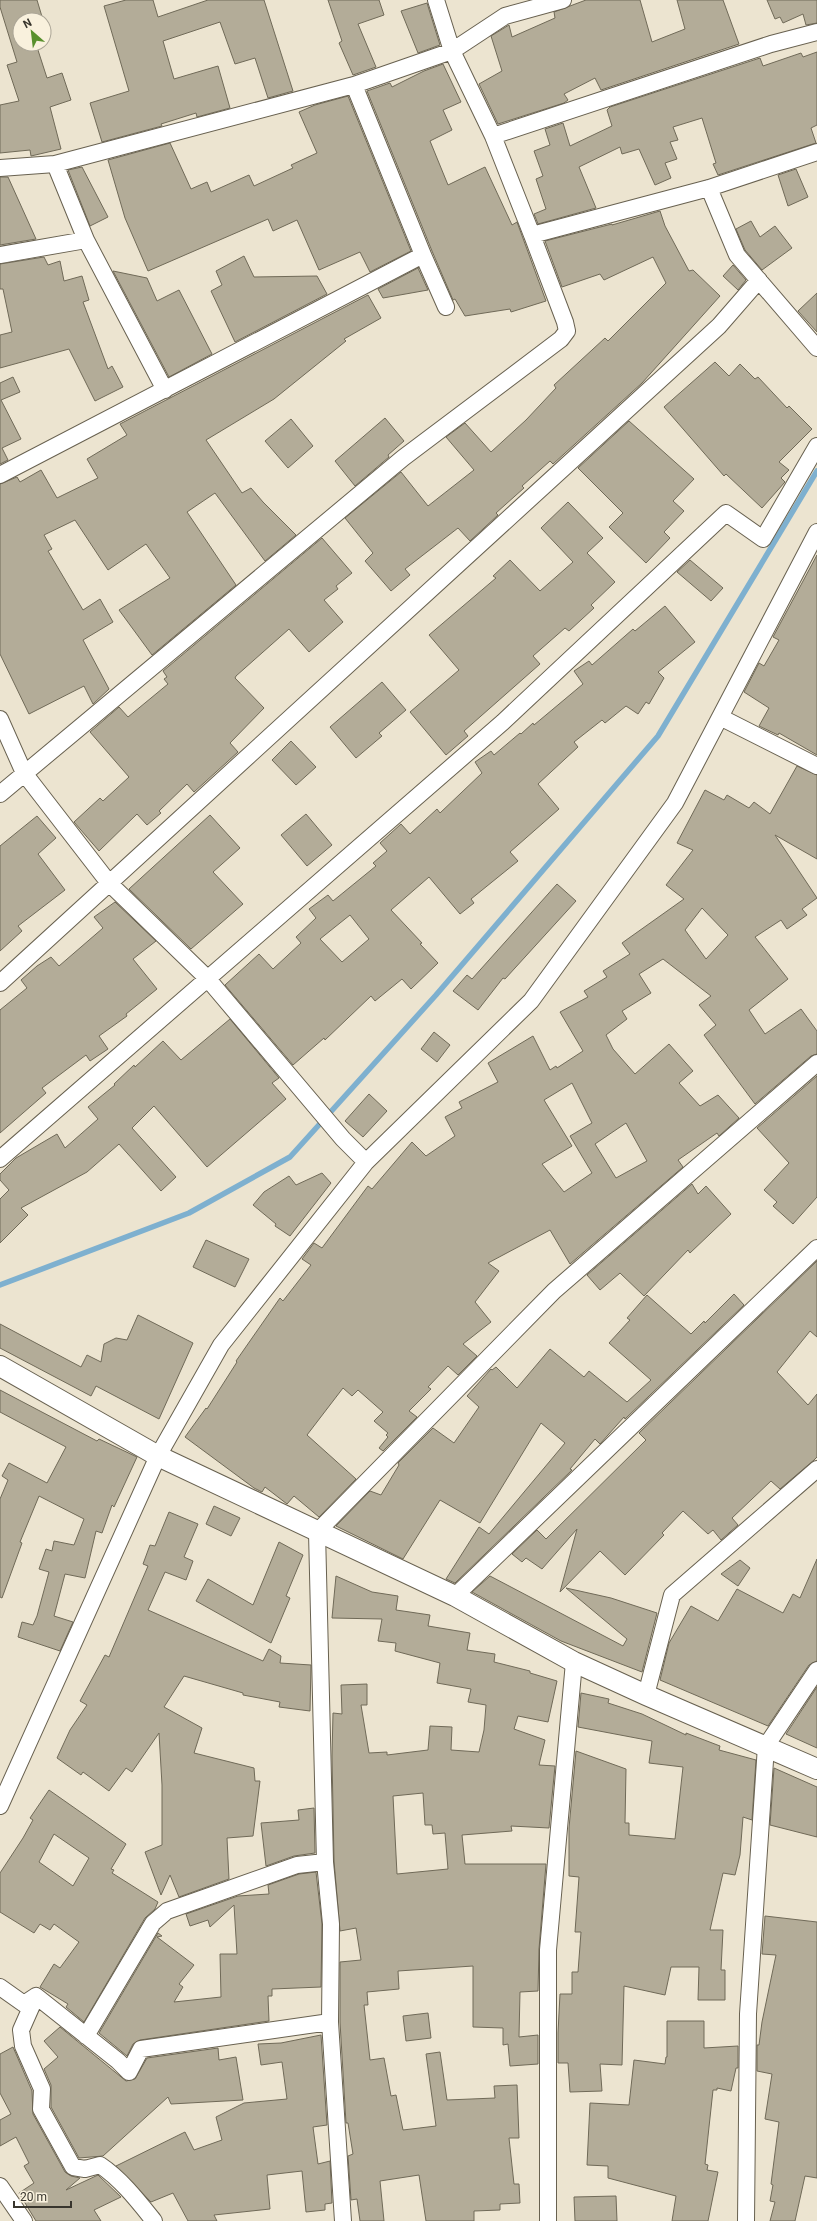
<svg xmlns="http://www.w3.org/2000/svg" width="817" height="2221" font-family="Roboto,sans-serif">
<rect width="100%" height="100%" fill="#ece4d0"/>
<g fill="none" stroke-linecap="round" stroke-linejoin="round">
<path stroke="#7eb0cf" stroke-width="5.5" d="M0,1285L189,1213L290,1157L436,995L658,736L817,471"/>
</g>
<path fill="#b3ac98" stroke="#706a58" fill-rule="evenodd" d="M0,0H37L43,20H20V44H36L47,78L62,73L71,100L50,107L61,149L31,156L30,150L0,153V105L19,101L7,65L17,62L0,7Z
M126,0H153L158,17L208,0H264L293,91L268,98L255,58L235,64L220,22L163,41L174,79L218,66L230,108L197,117L196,113L161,124L162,126L102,142L90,103L129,91L104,6Z
M328,0H379L384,15L358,24L376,67L353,75L339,43L342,41Z
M586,0H640L652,42L685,29L677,0H723L739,44L601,90L595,78L564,94L568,100L564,103L498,124L479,84L502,71L491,36L509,25L512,37L555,18L554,12Z
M767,0H817V23L806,25L803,14L783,23L780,17L775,19Z
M427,3L440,45L418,53L401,11Z
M817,52V125L811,128L816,143L718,175L713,164L716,163L702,118L673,127L678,140L670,142L677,159L665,163L671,178L655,185L639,149L622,154L620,147L579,167L596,208L538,224L534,214L546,209L536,179L543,176L534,151L550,145L545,129L563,123L570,146L612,126L607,110L610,107L760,58L763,66L801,53L803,57Z
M443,64L461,102L443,110L452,130L430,141L448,185L485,167L512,225L517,222L546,301L511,312L510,309L465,316L455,299L453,300L432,251L367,91L390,83L392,87L424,71Z
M348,96L411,251L370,272L360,252L319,270L297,220L273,231L268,219L148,271L125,218L108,160L170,143L191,189L207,182L211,192L249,175L254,186L293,168L291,165L317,153L299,112L315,105Z
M82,167L108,217L90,226L68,170Z
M796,169L808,197L788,206L778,175Z
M0,177H8L36,239L0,245Z
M660,211L665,226L689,271L693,270L720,296L642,383L553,464L550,461L522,486L524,488L496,513L498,515L470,541L458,528L405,569L410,575L391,591L365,561L373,553L345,518L401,472L428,506L474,470L446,437L465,423L491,452L526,420L556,388L554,385L605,338L608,341L666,283L653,257L604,280L600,274L562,287L545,241L612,224V225Z
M751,221L760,237L775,226L792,248L762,270L745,250L736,229Z
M244,256L254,277L317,276L327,294L235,342L211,291L222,285L216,271Z
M44,257L48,265L60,261L64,281L82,276L89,300L83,302L108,369L112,366L123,387L95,401L69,349L0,368V335L12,332L3,289H0V264Z
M733,265L746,280L738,290L723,276Z
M418,268L428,290L383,298L378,289Z
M113,271L147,278L157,301L179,290L212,354L169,377Z
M817,293V332L798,311Z
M368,295L381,318L344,339L346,341L274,399L206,440L242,493L251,488L263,502L296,535L265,561L215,493L187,512L236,585L152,655L119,610L170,578L146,544L108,570L75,520L44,535L52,549L48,551L83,610L100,599L113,622L83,640L109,689L93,704L84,686L29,714L0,654V484L17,477L20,482L41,470L57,498L98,478L87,459L127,435L120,424Z
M715,362L729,376L740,364L755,379L758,377L787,408L789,406L812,429L779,462L789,470L781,478L785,482L762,508L726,474L724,476L664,407Z
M13,377L20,392L1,400L21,439L2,448L8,460L0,464V383Z
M385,418L404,441L388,455L389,457L355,486L335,461Z
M291,419L313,446L288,468L265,441Z
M629,421L694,479L673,501L684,511L664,532L670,538L646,563L609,527L623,513L578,468Z
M568,502L603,538L587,553L615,582L591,605L594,608L569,631L565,628L533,656L540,664L464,731L468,736L446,755L410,712L459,670L429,635L496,578L493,576L510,560L540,591L573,562L541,528Z
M322,538L352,573L336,586L338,589L324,600L343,622L309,652L289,629L236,676L235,678L264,708L230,743L238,752L194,792L187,784L159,811L161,813L147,825L137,814L99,851L74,822L100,798L103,801L129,777L90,732L119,707L128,717L168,684L164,679L167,677L163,671Z
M817,555V755L779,733L778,735L759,726L769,708L744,692L759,663L764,666L779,640L773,637Z
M690,560L723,588L711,601L677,572Z
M665,606L695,642L658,672L664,678L649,704L646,702L638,714L626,706L605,723L602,720L574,742L578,747L538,784L559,809L510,852L518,861L471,899L474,903L460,914L429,877L391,910L422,943L420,944L438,963L411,989L402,979L375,1001L371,996L325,1040L324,1038L293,1065L225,985L259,954L273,969L301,943L296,937L316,918L309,909L328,895L333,901L376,866L373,863L387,851L380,843L401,824L410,834L437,809L440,813L482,773L475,762L491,751L494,755L520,733L521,734L533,723L534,725L583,684L574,671L589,661L592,665L633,629L635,631ZM350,915L369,939L342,962L320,939Z
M382,682L406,710L379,733L382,736L356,758L330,727Z
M291,741L316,767L296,785L272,760Z
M797,766L817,775V859L775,835L817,898L802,909L807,915L787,929L781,920L755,937L788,979L749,1010L765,1034L801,1009L817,1031V1054L811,1056L755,1104L704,1035L716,1025L699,1005L711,996L663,959L639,974L651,993L622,1011L627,1019L606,1035L613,1049L635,1074L669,1044L693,1071L679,1083L700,1106L718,1095L739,1118L719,1136L717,1133L678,1160L683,1167L570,1264L550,1230L488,1263L499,1271L475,1302L491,1322L463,1344L477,1356L458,1375L448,1366L428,1387L431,1389L409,1411L417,1417L383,1451L379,1448L388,1437L386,1435L388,1433L374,1421L383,1412L358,1390L352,1396L343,1388L307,1435L356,1479L319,1517L294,1496L287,1504L265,1487L262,1492L254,1488L185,1437L206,1408L207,1409L237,1362L236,1361L280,1298L283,1301L311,1265L302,1259L314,1243L322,1248L368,1186L372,1189L412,1142L426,1156L455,1136L445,1117L462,1108L459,1102L498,1082L488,1063L533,1036L550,1070L556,1066L557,1068L583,1051L560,1012L588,997L584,991L607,977L603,971L630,954L622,943L684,899L666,885L693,850L677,843L705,790L724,800L727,795L749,808L754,802L770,814ZM702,908L728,935L706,959L685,930ZM572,1083L592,1123L570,1136L592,1173L564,1192L542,1164L572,1146L544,1100ZM626,1123L647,1161L616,1178L595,1144Z
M306,814L332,845L307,866L281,835Z
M210,815L240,848L213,872L243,904L191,949L129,889Z
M37,816L56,838L38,854L65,890L18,926L22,931L0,951V846Z
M557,884L576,901L505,979L503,978L478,1010L453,991L467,975L472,979Z
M115,902L156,941L133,959L157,989L126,1014L127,1016L99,1036L108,1049L90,1061L86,1055L42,1088L46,1093L0,1133V1010L27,988L21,980L37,966L51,957L59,966L103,928L94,917Z
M230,1019L279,1078L272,1083L286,1099L207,1167L154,1106L132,1128L176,1177L161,1191L119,1144L87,1172L21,1208L28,1215L0,1243V1199L9,1190L0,1180V1174L16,1158L57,1134L65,1148L98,1119L88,1107L115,1085L114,1084L134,1065L135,1067L163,1041L181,1060Z
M434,1032L450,1045L437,1062L421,1049Z
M817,1076V1197L793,1224L773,1206L777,1202L764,1190L789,1163L757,1128Z
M369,1094L387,1111L363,1137L345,1121Z
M322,1173L331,1183L290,1236L275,1226L276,1224L253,1205L264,1192L289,1176L296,1185Z
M692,1184L698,1194L706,1186L731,1214L690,1253L688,1250L644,1296L620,1273L600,1290L587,1275Z
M206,1240L249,1259L235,1287L193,1267Z
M817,1261V1337L810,1331L777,1372L808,1405L817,1394V1457L814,1460L780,1489L771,1481L732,1518L738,1525L721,1540L713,1530L708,1534L683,1511L662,1533L664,1535L625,1575L600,1551L560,1592L577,1529L542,1569L526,1558L522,1562L512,1554L537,1530L546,1539L646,1440L639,1433Z
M734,1294L744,1305L625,1419L624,1417L600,1444L595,1439L570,1469L572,1470L455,1583L446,1579L479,1527L489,1534L565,1443L541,1423L480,1523L440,1500L403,1559L336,1526L370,1491L381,1495L399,1465L398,1463L433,1428L454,1443L479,1407L467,1396L491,1369L492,1370L496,1367L517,1388L550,1349L584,1377L589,1371L627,1402L651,1380L609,1343L630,1320L627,1318L647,1295L691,1334L704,1321L705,1323Z
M138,1315L193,1343L159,1419L96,1386L91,1396L0,1348V1324L81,1367L87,1355L101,1362L104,1344L116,1338L127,1340Z
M0,1390L97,1441L99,1439L137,1457L114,1507L112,1505L102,1533L96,1531L85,1578L65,1574L54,1616L73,1622L60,1651L18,1637L22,1622L33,1625L37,1616L49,1572L39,1569L46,1549L52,1551L54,1541L74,1545L84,1519L39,1496L20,1542L22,1543L2,1598L0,1597V1499L8,1480L2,1476L9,1463L47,1483L66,1447L0,1412Z
M214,1506L240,1518L231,1536L206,1524Z
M169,1512L198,1524L184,1557L193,1561L186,1580L165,1572L148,1610L263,1661L269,1649L281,1656L280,1663L311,1665L310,1711L279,1707L280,1702L243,1695V1693L184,1676L164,1707L202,1728L194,1753L254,1768L255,1781H260L253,1836L227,1838L229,1879L179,1897L170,1875L161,1895L145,1852L162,1845V1785L159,1733L132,1772L126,1768L109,1791L83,1772L81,1775L57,1758L70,1730L87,1705L80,1701L105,1655L109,1657L148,1566L143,1564L150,1545L155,1546Z
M279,1542L303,1555L286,1596L290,1598L271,1643L196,1601L208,1579L253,1605Z
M817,1559V1661L809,1665L768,1726L660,1680L669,1643L691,1606L718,1621L737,1589L783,1613L793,1594L800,1598Z
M740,1560L750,1568L738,1586L721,1574Z
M336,1576L372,1592L398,1596L396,1610L430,1615L428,1626L470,1633L467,1650L495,1654L494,1662L530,1671V1673L557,1681L548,1722L518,1716L514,1729L545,1740L539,1765L555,1766L549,1828L511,1826L512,1831L462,1835L465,1864H546L539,1949L538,1991L520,1992L519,2037L538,2035V2064L510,2066L508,2044L503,2045V2028L473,2027V1966L398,1971L399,1989L367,1992L368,2005H364L370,2060L384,2058L391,2096L396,2095L403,2130L436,2126L426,2054L440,2052L447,2100L495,2098L494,2086L517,2085L519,2138H509L514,2184H519L520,2203L500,2204V2210L474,2211V2221H426L419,2175L380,2181L384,2221H360L357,2199L351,2200L348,2156L353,2154L348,2123H346L340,2022V1962L361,1960L356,1928L340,1931L334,1861L332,1756L333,1713L342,1714L341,1685L367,1684V1705H361L369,1753L387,1752V1755L428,1750L430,1726L452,1727L451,1750L479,1752L484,1730L486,1705L468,1702L471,1689L437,1683L440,1663L395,1651L396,1643L378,1641L382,1619L332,1618ZM423,1793L425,1825H432L433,1834L445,1833L448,1869L397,1874L393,1796Z
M490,1576L623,1646L627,1639L566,1588L611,1598L657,1613L642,1672L561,1641L472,1592Z
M817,1687V1748L786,1734Z
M581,1693L609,1699L608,1703L642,1714L686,1735V1733L720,1746L719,1750L756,1760L752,1820L743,1817L740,1855L735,1875L723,1873L710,1930H723L721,1970H725V2000H698L699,1967H671L665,1995L624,1986L622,2065L600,2064L602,2091L570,2092L568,2063H558V2033L560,1994H572V1972H578L581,1932H575L579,1877L569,1876V1828L576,1751L626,1769L625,1823H629V1835L675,1839L683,1767L649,1763L652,1741L578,1727Z
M774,1768L817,1787V1837L770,1825Z
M49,1790L126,1844L111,1869L114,1870L112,1873L158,1902L155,1909L145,1918L84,2022L66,2007L68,2004L40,1987L54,1964L60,1968L79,1942L54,1924L50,1930L40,1924L34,1933L0,1912V1873L23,1838L33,1820L30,1818ZM54,1834L89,1858L73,1886L39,1862Z
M314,1808L315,1853L294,1856L266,1866L261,1823L299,1820L298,1810Z
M316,1872L322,1924L321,1987L272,1989V1996H268L269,2021L140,2040L133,2044L127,2056L99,2033L158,1933L162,1936L157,1937L194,1965L179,1984L183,1987L174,2002L221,1997L220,1954H237L234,1905L210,1927L208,1920L190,1926L186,1914L238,1896L269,1894L268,1885L299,1874Z
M765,1916L817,1922V2178L805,2176L795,2221H770L775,2202L770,2201L773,2185L771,2184L779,2122L765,2119L772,2074L757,2071V2045H759L762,2022L776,1955L762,1954Z
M428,2013L431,2038L406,2041L403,2016Z
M667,2021H704V2048L738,2046V2068H736L731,2091L717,2088V2090H713L705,2164L708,2165L707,2170L718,2172L708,2221H672L676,2196L608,2178V2166L587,2165L590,2103L629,2105L634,2060L665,2064L666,2057H667Z
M60,2027L126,2081L135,2079L147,2058L218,2048L219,2060L236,2057L243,2100L171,2104L168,2097L103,2156L79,2158L51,2107V2085L44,2069L58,2057L44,2041Z
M321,2035L327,2125L313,2127L318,2164L330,2161L332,2203L325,2204V2210L306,2212L302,2171L267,2175L270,2209L214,2215L217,2221H188L173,2193L151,2202L116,2166L185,2132L194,2150L222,2140L216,2117L244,2103L287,2099L282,2062L261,2065L258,2044L281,2043Z
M13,2047L32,2091L33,2114L65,2172L71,2176L80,2178L66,2190L98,2175L121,2197L94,2210L101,2221H36L19,2193L34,2183L24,2166L29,2163L16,2137L0,2146V2120L11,2114L0,2093V2054Z
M616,2196L617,2221H575L574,2197Z"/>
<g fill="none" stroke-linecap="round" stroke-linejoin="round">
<g stroke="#686150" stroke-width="18">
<path id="minor" d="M436,0L452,51L493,136L532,235L709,188L817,152
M493,136L771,44L817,32
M55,164L86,240L165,390
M0,168L55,164L354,85
M709,188L737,255L817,348
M0,255L86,240
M423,255L446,307
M0,475L423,255L354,85L452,51L505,16L563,0
M720,717L817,766
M0,719L24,773L109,883L207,978L343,1139L366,1162
M0,794L403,458L561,339L567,331L565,322L532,235
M0,983L719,326L759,280
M0,1159L503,722L726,513L763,539L817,446
M455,1596L817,1248
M646,1695L672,1595L817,1469
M0,1806L158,1456L221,1345L366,1162L531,1001L675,803L817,532
M0,1987L24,2004L36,1996L118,2061L129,2072L141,2049L330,2022
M36,1996L21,2030L23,2046L42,2089L41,2109L73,2167L85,2169L100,2165C121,2179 138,2201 154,2221
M86,2036L153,1923L167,1911L297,1865L325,1862
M0,2186L24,2221
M343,2221L330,2022L331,1924L325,1862L317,1532L554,1291L817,1063
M548,2221V1950L574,1662
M746,2221L748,2014L766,1746L817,1670"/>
</g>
<g stroke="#686150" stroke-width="22">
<path id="tertiary" d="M0,1366L158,1456L455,1596L574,1662L646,1695L817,1769"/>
</g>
<use href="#minor" stroke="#fff" stroke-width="16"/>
<use href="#tertiary" stroke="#fff" stroke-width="20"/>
</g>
<g transform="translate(32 32) rotate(332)"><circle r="19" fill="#f9f1dd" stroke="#aca697"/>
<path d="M0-3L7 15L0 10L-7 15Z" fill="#58902c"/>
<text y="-6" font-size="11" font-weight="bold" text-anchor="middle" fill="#38352d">N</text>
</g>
<path d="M14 2201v6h57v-6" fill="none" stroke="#38352d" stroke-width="2"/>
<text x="20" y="2201" font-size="12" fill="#38352d" stroke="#f9f1dd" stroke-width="3" paint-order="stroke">20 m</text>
</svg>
